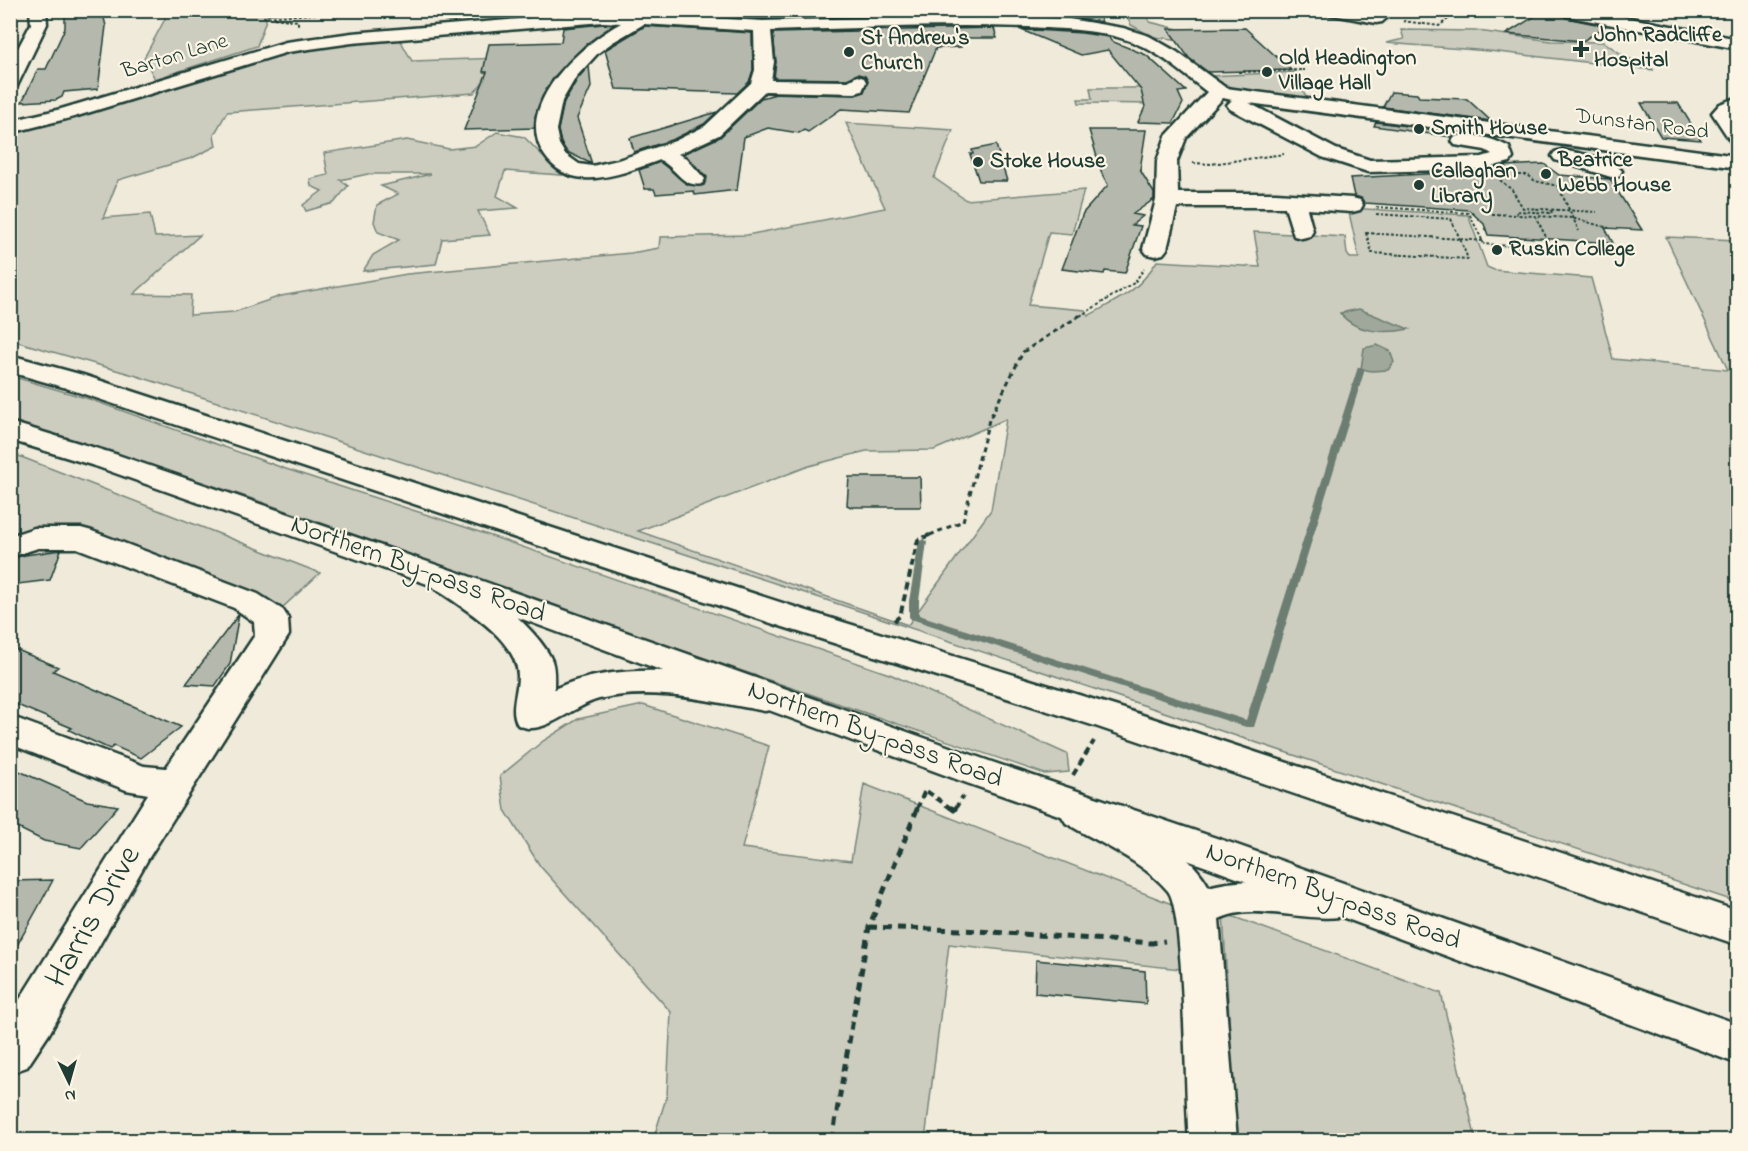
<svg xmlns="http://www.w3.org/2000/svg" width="1748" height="1151" font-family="'Indie Flower',sans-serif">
<rect width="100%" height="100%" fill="#efeada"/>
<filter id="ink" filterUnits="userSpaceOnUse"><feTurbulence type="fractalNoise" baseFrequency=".0167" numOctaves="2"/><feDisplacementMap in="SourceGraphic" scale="12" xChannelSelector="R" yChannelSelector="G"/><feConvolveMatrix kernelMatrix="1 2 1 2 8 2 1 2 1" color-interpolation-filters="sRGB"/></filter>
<g filter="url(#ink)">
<path fill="#cccdbf" stroke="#76857a" stroke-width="1.5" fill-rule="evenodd" d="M162,11V10L323,11L268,14L257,46L155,79L144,58L165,19Z
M496,11H552L553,17L495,22Z
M1125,11H1144L1150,22L1190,32L1184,40L1153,37L1131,25Z
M1401,30L1478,31L1551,41L1604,42L1624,56L1654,70L1489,51L1386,43L1404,39Z
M398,36L412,61L503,58L474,93L227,112L214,135L216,146L192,158L118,180L103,218L150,214L155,237L200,235L134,294L191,295L190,315L234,312L281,296L407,274L631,253L659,248L660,237L747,235L885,208L846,123L953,130L934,178L966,200L1084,190L1072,234L1049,232L1028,305L1085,310L1088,316C1120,298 1137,293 1157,261L1260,267L1254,232L1345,237L1347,254L1350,258H1359L1348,208L1468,215L1487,267L1494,270L1591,278L1613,359L1728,370L1666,237L1737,240V902L796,590L137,376L11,340L10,130L269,54ZM1006,419L991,510L908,625L638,531L809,466L866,451L934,450Z
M1295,72L1302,84L1299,85L1309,102L1240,91L1208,76Z
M1090,88H1152L1157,104L1079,103L1078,99H1092Z
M497,132L524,137L562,175L505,171L497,196L518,208L478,211L490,235L442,239L436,264L363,271L373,255L399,240L378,232L374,222L377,205L398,194L381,186L431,174H368L340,180L348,186L334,203L306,211L303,205L322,191L311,186L310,179L328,175L324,153L407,140L449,149L476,146Z
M11,376L89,399L286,469L468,528L892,675L1067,754L1069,772L1045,774C872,715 698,657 526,596C355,535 185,472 11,422Z
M11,453L320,573L271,618L81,538L11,547Z
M643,705L769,746L742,848L851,861L864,784L1177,906L1180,969L949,944L925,1140H653L667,1095L671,1012L540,866L505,810L500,776L543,741L578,719Z
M1223,913L1441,993L1476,1140H1236Z"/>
<path fill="#9fa89a" stroke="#6c7d71" stroke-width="1.5" d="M1359,309L1409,329C1386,334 1355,333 1340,313Z
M1377,345L1390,351L1394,362L1388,370L1371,371L1361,369L1364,348Z"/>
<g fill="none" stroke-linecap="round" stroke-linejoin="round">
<path fill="#6c7d71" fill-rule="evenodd" d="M1358,367H1361L1365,369L1254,727H1246L911,619L909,617V601L919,542L923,539L927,542L919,601V615L1246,720Z"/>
</g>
<path fill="#b5b9ad" stroke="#1f3d34" stroke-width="1.5" d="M65,10H102L106,26L98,89L64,92L62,97L56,100L22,102L38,69H46L65,28Z
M616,10H942V13H964L763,19Z
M1545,10H1556L1566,18L1606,26L1583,41L1506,34Z
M1097,11L1102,22L1064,17L1062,13Z
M603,24L614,25L586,44L554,77L542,97L535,116V128L464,130L487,72H483L489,44L561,42L563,28Z
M645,26L752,33L753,70L749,82L737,93L616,89L605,50Z
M994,28L997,38H963L964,41H958L961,47L936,48L909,113L841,109L808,132L804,130L799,133L768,128L744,137L737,190L695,195L694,191L656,194L654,189H645L639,170L660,162L689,185H704L707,177L683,154L720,137L761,98L776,94L766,93L855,95L864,92L868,81L865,76L858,74L847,79L774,78L776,62L773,33Z
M1245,28L1291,70L1208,72L1189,58L1168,29Z
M1019,29L1082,33L1109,37L1111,41L1146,55L1186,91L1178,92L1183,103L1173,123L1138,122L1145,107L1141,90L1108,50L1081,55Z
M589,66L591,87L577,118L592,164L567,152L561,143L558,130L564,102L578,78Z
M1391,92L1417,94L1419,97L1467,99L1491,121L1383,107Z
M1641,103H1678L1701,140L1661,137Z
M717,112L704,124L674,139L634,152L630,138Z
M1376,122L1461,133L1452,137L1374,126Z
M1089,130H1146L1140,170L1154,193V199L1133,214L1143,216L1132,225L1141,226L1125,273L1105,271L1104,274L1062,269L1083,213L1108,185L1102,174Z
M996,145L1007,181H979L970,154H973L972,150Z
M1544,164L1559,175L1610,179L1642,230L1605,228L1613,243L1488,235L1484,224L1469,210L1365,203L1361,198L1354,196L1350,178L1482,171L1502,166Z
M849,477H920L921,507H851L847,505Z
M61,550L50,580L10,585V559L25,555Z
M239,614L230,664L215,686L186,684Z
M10,647L58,667L53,671L181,727L141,758L114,746L110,749L90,740L69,730L72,728L10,702Z
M10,767L87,801L118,806L81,848L44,841L10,824Z
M53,880L40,904L10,958V881Z
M1036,960L1145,971L1146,1004L1035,993Z"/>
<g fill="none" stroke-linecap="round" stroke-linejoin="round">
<g stroke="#1f3d34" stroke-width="5">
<path id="minor" d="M30,10H46L47,24L19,82L17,86L10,87V63L31,24Z
M1326,10L1373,12L1395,10L1382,22L1376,23L1328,14Z
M1589,10L1738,39V49L1566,16L1558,11Z
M603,12L763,21L976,15L1069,19L1123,28L1149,36L1177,52L1226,88L1738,156V168L1249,103L1336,149L1370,160L1482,157L1492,154L1485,150L1455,145L1452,141L1455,137C1472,132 1494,139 1509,147L1513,158L1510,162L1482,169L1368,172L1322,157L1230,109L1227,105L1232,100L1223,98L1186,138L1177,161L1178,193H1276L1352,198L1360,200L1363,205L1360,210L1352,212L1307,209L1313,231L1310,236L1302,238L1294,236L1285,207H1177L1167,249L1163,254L1155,256L1147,254L1143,249L1156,200L1157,161L1166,136L1207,92C1185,75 1162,54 1135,43C1102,29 1063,29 1027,27C942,24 857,28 771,31L774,62L771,80L848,81L857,76L864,78L866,82L862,91L855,93L765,91L719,135L678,154L686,158L705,179L702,184C683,188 677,169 660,160C637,168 608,180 584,178C568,177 554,169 545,156C511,106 582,44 621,23L603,22L352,43L288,52L74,117L10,133V121L61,109L286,42L352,33ZM644,24L754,31L755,70L751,83L705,126L675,141L618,160L592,166L579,164L565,154L559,144L556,130L562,101L576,77L598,53L613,42Z
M1738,97V110L1732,114L1738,122V144L1731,142L1712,113L1720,104Z
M1562,150C1577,153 1613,158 1622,171L1619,176L1611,177L1555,160L1552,156L1555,152Z
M34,528H81L92,531L258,594L283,610L288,618L289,635L148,859L49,1034L27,1067L10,1073V1015L148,794L126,790L10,744V716L144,766L166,768L255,635L254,622L234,608L77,548H38L10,557V536Z
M442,568C474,576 540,630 552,661C555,670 554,680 554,689C620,659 709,671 778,690L783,699L778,708L765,711C712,702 653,686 599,699C578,704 552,728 531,728C527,729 522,726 518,725C509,710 518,693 518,676C518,638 458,605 430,585L425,578L430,571Z
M1080,798L1094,803C1133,825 1187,845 1209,887C1240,877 1323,880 1354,890L1360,902L1354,914C1313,927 1258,900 1219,919L1237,1140H1189C1185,1101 1185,911 1168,891C1143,861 1099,843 1066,823L1060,813L1066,803Z"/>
</g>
<g stroke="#1f3d34" stroke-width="5">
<path id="highway" d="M10,355L83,375L804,610L1121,708L1738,911V945L1095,726L780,626L63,387L10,372Z
M10,422L118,455L454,571L992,762L1237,845L1738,1024V1064L1207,867L964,782L430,585L98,467L10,440Z"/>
</g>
<path stroke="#1f3d34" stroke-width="2" stroke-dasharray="3 2" stroke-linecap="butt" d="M166,10L168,14L176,16L265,11
M174,10H189
M301,10L264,13V17L378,10
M274,18L298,21V26
M1403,21L1439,26L1460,10
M1238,72L1305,70
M997,163H1023
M1193,163L1211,164L1284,154
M1519,175H1528L1535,181L1558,186L1579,231
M1500,180L1512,190L1523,208L1597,212
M1376,207L1469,213L1484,244L1552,249L1535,215
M1551,210L1552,213L1516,211L1517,215L1572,218L1609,228
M1376,214L1451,219L1460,239
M1492,214L1517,215
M1366,233L1460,239L1468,259L1372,253Z
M1460,239L1483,241
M1513,239L1517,246
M1080,316L1134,283L1144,269"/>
<path stroke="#1f3d34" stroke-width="3" stroke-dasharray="5 4" stroke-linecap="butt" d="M930,535L963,521L989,420L1023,352L1082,314"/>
<path stroke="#1f3d34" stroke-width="4" stroke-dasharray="7 4.5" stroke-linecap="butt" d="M894,621L900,616L918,540L934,533
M1073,775L1094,741
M917,809L925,790L952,809
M955,809L963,796"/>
<path stroke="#1f3d34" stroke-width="5" stroke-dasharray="8 6" stroke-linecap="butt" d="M950,807L954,810L956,807
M869,927L963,930L1152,943L1165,941
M832,1140L869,927L918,807"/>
<use href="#minor" fill="#fcf5e5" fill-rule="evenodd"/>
<use href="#highway" fill="#fcf5e5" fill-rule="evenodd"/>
</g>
</g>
<g fill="#1f3d34" stroke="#fcf5e5" stroke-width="2">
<path d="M1578 40h6v6h6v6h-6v6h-6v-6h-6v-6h6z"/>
<circle cx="849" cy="52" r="6"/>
<circle cx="1267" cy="72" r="6"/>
<circle cx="1419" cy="129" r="6"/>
<circle cx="978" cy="162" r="6"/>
<circle cx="1546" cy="174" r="6"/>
<circle cx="1419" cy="185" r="6"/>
<circle cx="1497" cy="250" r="6"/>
</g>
<g text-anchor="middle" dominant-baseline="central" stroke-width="4.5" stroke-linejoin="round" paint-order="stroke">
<g font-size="22" font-weight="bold" fill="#1f3d34" stroke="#fcf5e5" text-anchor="start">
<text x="1594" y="36">John Radcliffe<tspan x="1594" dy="25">Hospital</tspan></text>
<text x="861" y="39">St Andrew's<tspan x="861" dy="25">Church</tspan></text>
<text x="1279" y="59">Old Headington<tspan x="1279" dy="25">Village Hall</tspan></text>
<text x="1431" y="129">Smith House</text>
<text x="1558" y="161">Beatrice<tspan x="1558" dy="25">Webb House</tspan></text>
<text x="990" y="162">Stoke House</text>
<text x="1431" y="172">Callaghan<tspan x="1431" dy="25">Library</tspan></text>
<text x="1509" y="250">Ruskin College</text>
</g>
<g font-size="22" fill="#1f3d34" stroke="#fcf5e5">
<text transform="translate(175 57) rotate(-17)">Barton Lane</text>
<text transform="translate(1642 125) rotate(7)">Dunstan Road</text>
</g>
<g font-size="27" fill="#1f3d34" stroke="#fcf5e5">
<text transform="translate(418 570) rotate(20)">Northern By-pass Road</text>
<text transform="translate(875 735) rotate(20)">Northern By-pass Road</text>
<text transform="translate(1333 897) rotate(20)">Northern By-pass Road</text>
</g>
<g font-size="33" fill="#1f3d34" stroke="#fcf5e5">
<text transform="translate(94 917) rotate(-60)">Harris Drive</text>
</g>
</g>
<rect width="1748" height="1151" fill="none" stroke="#fcf5e5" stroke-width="36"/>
<rect x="18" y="18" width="1712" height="1115" fill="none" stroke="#1f3d34" stroke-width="2" filter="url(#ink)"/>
<g transform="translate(69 1082) rotate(175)" stroke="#fcf5e5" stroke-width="4.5" paint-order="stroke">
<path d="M0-4.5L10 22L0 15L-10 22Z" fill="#1f3d34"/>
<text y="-9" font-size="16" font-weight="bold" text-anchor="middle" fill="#1f3d34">N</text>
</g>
</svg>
